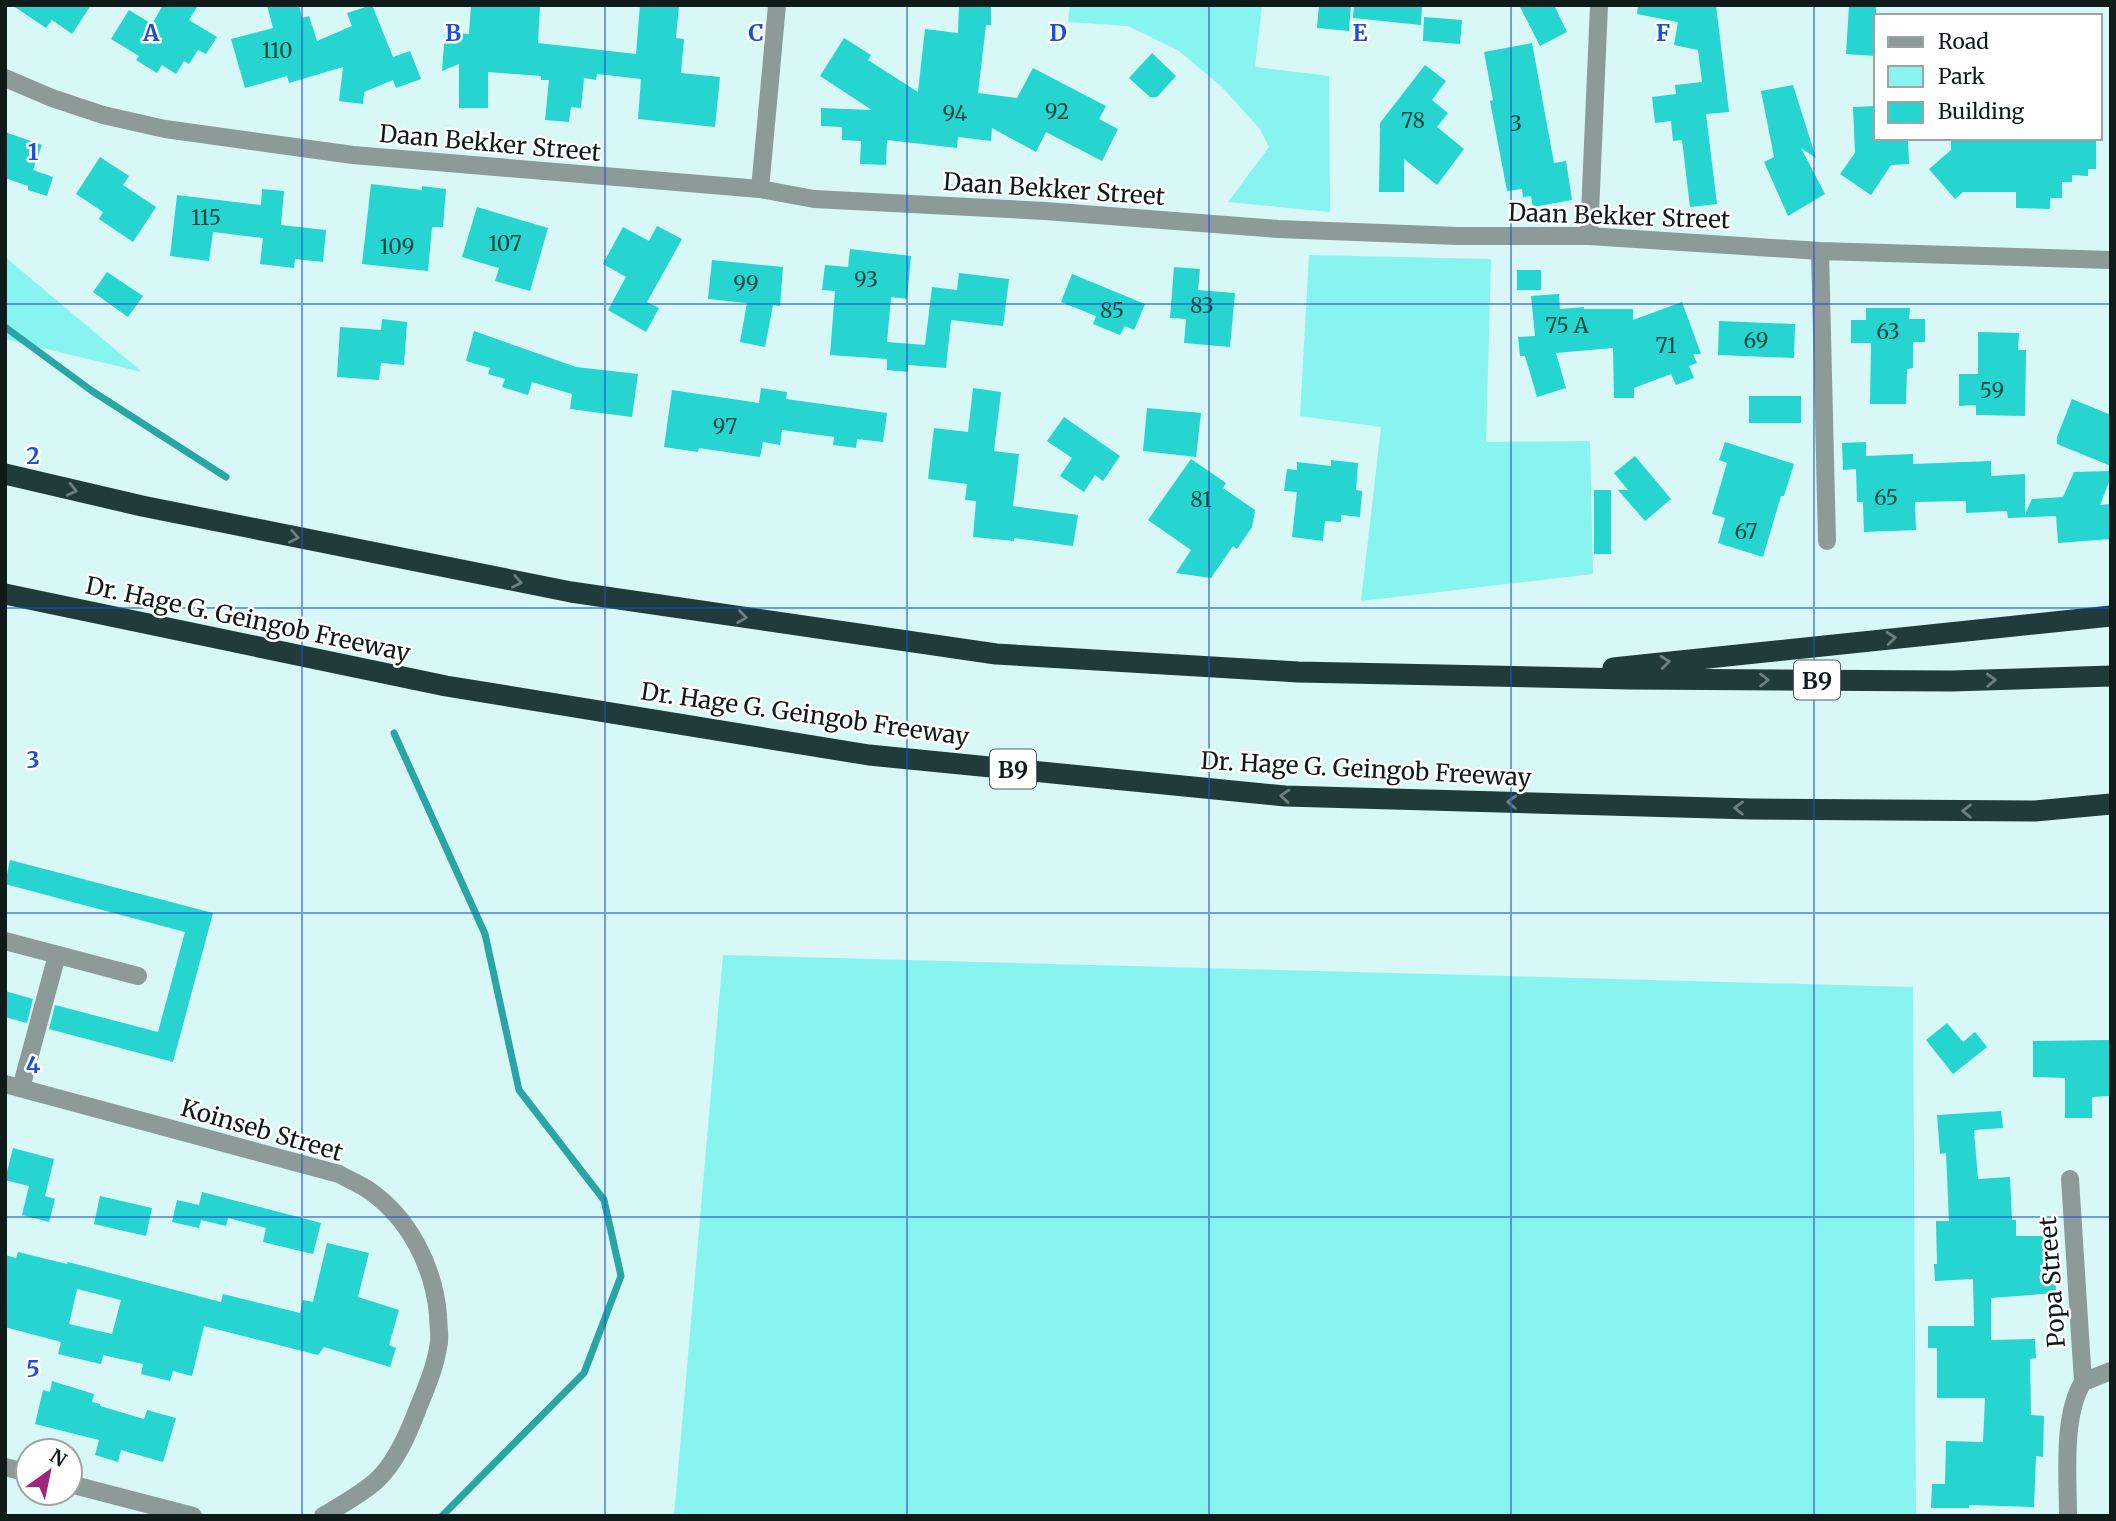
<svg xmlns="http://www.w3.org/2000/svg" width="2116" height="1521" font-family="Merriweather,serif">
<rect width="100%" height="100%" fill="#d7f8f6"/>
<path fill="#87f4f0" d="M1070,5H1262L1255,67L1329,76L1330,212L1228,202L1269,147L1260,129L1222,87L1179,51L1128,26L1068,22Z
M1309,255L1491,259L1486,442L1590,441L1593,574L1361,601L1381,427L1300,416Z
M5,257L142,372L5,339Z
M723,955L1913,987L1916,1516H674Z"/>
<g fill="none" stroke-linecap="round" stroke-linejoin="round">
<path stroke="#29a5a3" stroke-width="7" d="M5,327L92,391L226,477
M394,733L485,934L519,1090L604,1200L621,1276L584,1373L442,1516"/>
</g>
<path fill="#26d4d0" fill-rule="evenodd" d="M12,5H91L72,34L52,20L46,28Z
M163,5H198L189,20L217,37L206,54L198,50L189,64L184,61L176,74L162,65L157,73L136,60L139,56L111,39L129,10L152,24Z
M267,5H299L302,18L309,16L317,41L352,26L347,13L372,5L393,57L410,51L421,79L396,88L393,80L364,92L363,104L339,101L343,67L289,83L287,76L245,88L231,39L273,28Z
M471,5H540L538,43L636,54L640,5H679L676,38L684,39L681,73L720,77L715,127L638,119L641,79L597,74L596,80L584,78L581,108L571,107L569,122L545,120L549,80H541V76L488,72V108H459V64L442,71L445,32L469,34Z
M959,5H991V25H986L978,93L1017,98L1033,68L1106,106L1099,119L1118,129L1102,161L1046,132L1036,152L992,128L991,141L958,137L957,148L887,140L886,165L860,164L861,141L842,140V127L821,126V108L872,110L820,76L844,38L871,55L868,60L918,92L925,29L958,33Z
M1319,5H1351L1349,31L1317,28Z
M1354,5H1422L1421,25L1353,18Z
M1519,5H1554L1567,32L1540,46Z
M1638,5H1716L1729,112L1706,114L1717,204L1690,207L1682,140L1673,141L1671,121L1655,123L1652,97L1676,94L1675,85L1702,82L1698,50L1674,45L1678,22L1637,14Z
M1849,5H1876V56L1846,54Z
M1424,17L1462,20L1460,44L1423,41Z
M1532,43L1554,163L1566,161L1572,200L1533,207L1531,196L1523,197L1522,189L1507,191L1490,101L1493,100L1484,52Z
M1152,53L1176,76L1157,97H1150L1129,78Z
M1425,65L1446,81L1432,100L1448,113L1437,127L1464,149L1437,185L1404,159V192H1379L1380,123Z
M1793,85L1816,158L1801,148L1825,194L1788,216L1764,162L1774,157L1761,91Z
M1876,106V138H1908L1909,164L1891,165L1871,195L1840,174L1855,153L1853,107Z
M5,132L42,145L33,170L53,177L47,196L28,190V186L5,178Z
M1951,138H2096V169H2088V176L2072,175V182H2062V198H2050V209L2016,208V192H1963L1955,199L1929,169L1951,150Z
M100,157L129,176L123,185L156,207L133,242L99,219L103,212L76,194Z
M371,184L422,190V186L446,189L443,227H432L428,271L362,264Z
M262,189L284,191L281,225L326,230L323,262L295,259L294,268L260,264L263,238L213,232L209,261L170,256L177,195L261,205Z
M477,207L548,228L530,291L495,281L499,268L462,257Z
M657,226L682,239L647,302L659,308L646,332L608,310L626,277L603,264L623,227L649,241Z
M850,249L911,256L907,299L891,297L887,342L925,345L932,287L957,290L959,273L1009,279L1003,326L951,320L946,368L908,365V372L887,370V359L830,355L835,291L822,290L825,265L848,267Z
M712,260L783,267L780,306L773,305L765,347L740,342L747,303L708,299Z
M1174,267L1200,269L1198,290L1235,293L1230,347L1184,343L1186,319L1170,318Z
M1517,270H1541V290H1517Z
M107,272L143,296L128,317L93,292Z
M1072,274L1145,304L1134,330L1125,326L1120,335L1093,324L1096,316L1061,302Z
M1559,294L1560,309L1584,307V309H1633V320L1682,302L1701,354H1693L1697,363L1689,366L1694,378L1676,385L1671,374L1634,388V398H1614L1613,348L1556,353L1566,388L1537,397L1525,356H1520L1518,337L1535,336L1531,296Z
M1866,308H1910L1909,319H1925V342H1913V368L1907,369L1906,404H1870L1871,343H1851V320H1866Z
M382,319L407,322L404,365L381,363L379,380L337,377L340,327L381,330Z
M1719,321L1795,324L1794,358L1718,355Z
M474,331L576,367L638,374L632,417L570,409L572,394L532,382L528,395L502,387L505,379L488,374L490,368L466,361Z
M1978,332L2019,333L2018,350H2026L2025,416L1976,415V405L1959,406V374H1978Z
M761,388L787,392L786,399L887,413L883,442L857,439L856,448L833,445L834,437L782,430L780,445L763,442L760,457L699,448L698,452L664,447L672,390L759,403Z
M973,388L1001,392L994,451L1019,454L1013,506L1078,515L1073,546L1014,538V541L973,537L976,501L965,500L967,484L928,479L934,428L968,432Z
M1749,396H1801V423H1749Z
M2072,399L2111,415V466L2057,444V437Z
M1147,408L1201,413L1196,457L1143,451Z
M1064,417L1120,456L1103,481L1095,475L1084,492L1060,476L1072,458L1047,441Z
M1725,442L1794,464L1784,496H1781L1763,557L1718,543L1725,518L1712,514L1727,463L1719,460Z
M1866,442V456L1913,454V464L1991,461V476L2025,474V514L2032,499L2063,497L2074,472L2111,471V477L2100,505L2111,504V539L2058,543L2056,516L2008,518L2007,511L1966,513V501L1915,502L1916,530L1864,532L1863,502H1857L1856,469L1843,470L1842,443Z
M1635,456L1671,499L1645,521L1618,490H1628L1614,473Z
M1191,459L1226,483L1223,488L1255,510L1252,527L1237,549L1233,546L1211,578L1176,573L1191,550L1148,520Z
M1331,460L1358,463L1356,490L1362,491L1360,517L1341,515V522L1325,521L1323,541L1292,537L1297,492L1284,491L1287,469L1297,470V462L1331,466Z
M1594,490H1611V554H1594Z
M10,860L213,913L173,1062L49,1029L55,1005L158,1032L185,932L5,884Z
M5,991L33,999L27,1023L5,1017Z
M1947,1023L1963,1042L1975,1032L1987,1047L1953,1074L1926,1040Z
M2111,1040L2109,1096L2092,1097V1118H2065V1078L2033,1077V1041Z
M2001,1111L2003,1128L1974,1130L1978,1179L2010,1177L2012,1220H2016V1236H2043V1268H2055L2056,1293L1991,1298V1340L2035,1339L2036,1358L2030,1359L2031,1415L2044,1416L2043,1457L2036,1456L2034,1507L1969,1505V1508H1931L1932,1484H1945L1946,1441L1983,1442L1985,1398H1937V1348H1928V1326H1974L1973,1279L1935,1281L1934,1264H1937L1936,1221H1949L1946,1153L1940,1154L1937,1115Z
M13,1148L54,1159L45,1196L55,1199L49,1222L22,1215L29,1186L5,1180Z
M202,1192L321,1223L313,1254L263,1242L266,1228L228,1218L226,1226L201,1220L199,1228L172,1222L177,1200L199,1205Z
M100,1196L152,1208L146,1236L94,1224Z
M327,1243L369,1253L358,1297L399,1310L389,1345L396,1348L390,1367L324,1347L318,1355L204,1326L192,1376L173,1371L170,1381L141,1374L143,1364L103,1355L101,1364L58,1354L61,1342L5,1327V1255L16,1258L18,1252L67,1264L68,1262L221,1302L223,1294L300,1313L303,1300L313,1302ZM77,1289L121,1300L112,1334L69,1324Z
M52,1381L94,1394L92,1402L100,1404V1406L144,1419L147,1410L176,1418L163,1462L121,1450L118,1462L95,1455L99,1440L35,1424L43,1390L50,1392Z"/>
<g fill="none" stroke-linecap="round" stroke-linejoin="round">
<path stroke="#8c9a99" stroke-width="18" d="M5,78L52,98L103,115L165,129L353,155L760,189L814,199L1045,211L1278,229L1458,236H1589L1820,251L2111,260
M760,189L777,5
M1589,236L1599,5
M1820,251L1827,541
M5,941L138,976
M5,1084L339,1174C348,1179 359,1184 367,1189C409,1217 434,1267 438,1315C438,1324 440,1333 439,1342C436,1365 427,1386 418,1408C409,1432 396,1463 376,1481C360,1495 341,1505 323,1516
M21,1088L57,955
M2070,1179L2083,1382
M5,1467L28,1473
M70,1484L193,1516
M2068,1516C2068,1476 2062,1416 2083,1382L2111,1371"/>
<path stroke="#1f3b3a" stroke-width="21" d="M5,474L142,506L571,592L996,654L1298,672L1630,679L1952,681L2111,676
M5,594L446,686L869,755L1285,796L1751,809L2035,811L2111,804
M1613,668L2111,616"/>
</g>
<defs><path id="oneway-chevron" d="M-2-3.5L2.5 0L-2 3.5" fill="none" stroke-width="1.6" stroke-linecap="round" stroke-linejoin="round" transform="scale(1.75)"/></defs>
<g stroke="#6d807f">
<use href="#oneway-chevron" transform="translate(72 490) rotate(13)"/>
<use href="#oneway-chevron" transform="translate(294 537) rotate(11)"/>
<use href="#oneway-chevron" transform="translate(517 582) rotate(11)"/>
<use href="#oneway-chevron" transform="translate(742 617) rotate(8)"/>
<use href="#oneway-chevron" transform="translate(1891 638) rotate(-6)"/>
<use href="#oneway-chevron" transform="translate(1665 662) rotate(-6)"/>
<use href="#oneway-chevron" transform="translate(1764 680)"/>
<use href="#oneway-chevron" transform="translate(1991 680) rotate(-2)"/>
<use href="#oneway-chevron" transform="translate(1285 796) rotate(-176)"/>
<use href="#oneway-chevron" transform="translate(1512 802) rotate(-178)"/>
<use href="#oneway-chevron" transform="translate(1739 808) rotate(-179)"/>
<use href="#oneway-chevron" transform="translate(1967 811) rotate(-179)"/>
</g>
<path fill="none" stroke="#1d4ed8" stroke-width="2" stroke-opacity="0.55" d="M302,5V1516M605,5V1516M907,5V1516M1209,5V1516M1511,5V1516M1814,5V1516M5,304H2111M5,608H2111M5,913H2111M5,1217H2111"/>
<g text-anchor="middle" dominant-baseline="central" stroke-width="5" stroke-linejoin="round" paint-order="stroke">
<g font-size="21" fill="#154948">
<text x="277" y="50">110</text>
<text x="1057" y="111">92</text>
<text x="955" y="113">94</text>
<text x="1413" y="120">78</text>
<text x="1516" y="123">3</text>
<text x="206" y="217">115</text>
<text x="505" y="243">107</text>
<text x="397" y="246">109</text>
<text x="866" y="279">93</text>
<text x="746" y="283">99</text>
<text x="1202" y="305">83</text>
<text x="1112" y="310">85</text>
<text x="1567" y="325">75 A</text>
<text x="1888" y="331">63</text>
<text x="1756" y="340">69</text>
<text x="1666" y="345">71</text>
<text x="1992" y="390">59</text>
<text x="725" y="426">97</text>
<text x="1886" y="497">65</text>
<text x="1201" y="499">81</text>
<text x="1746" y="531">67</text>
</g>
<g fill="#fff" stroke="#575f5f" stroke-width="2">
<rect x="1794" y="660.5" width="46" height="39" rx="5"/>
<rect x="990" y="749.5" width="46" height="39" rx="5"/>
</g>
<g font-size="23" font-weight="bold" fill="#0f1b1a">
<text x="1817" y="680">B9</text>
<text x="1013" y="769">B9</text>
</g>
<g font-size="24" fill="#0f1b1a" stroke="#fff">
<text transform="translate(490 143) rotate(5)">Daan Bekker Street</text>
<text transform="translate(1054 189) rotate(4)">Daan Bekker Street</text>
<text transform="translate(1619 216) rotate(2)">Daan Bekker Street</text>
<text transform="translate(248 619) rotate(12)">Dr. Hage G. Geingob Freeway</text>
<text transform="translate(805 714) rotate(8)">Dr. Hage G. Geingob Freeway</text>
<text transform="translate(1366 769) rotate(3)">Dr. Hage G. Geingob Freeway</text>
<text transform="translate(262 1130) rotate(16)">Koinseb Street</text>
<text transform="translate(2052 1282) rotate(-94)">Popa Street</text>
</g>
</g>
<g font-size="23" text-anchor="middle" font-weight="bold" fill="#1d4ed8" stroke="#fff" stroke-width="5" stroke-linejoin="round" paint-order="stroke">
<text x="151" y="41">A</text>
<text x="453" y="41">B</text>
<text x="756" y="41">C</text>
<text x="1058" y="41">D</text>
<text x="1360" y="41">E</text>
<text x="1663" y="41">F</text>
<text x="33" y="160">1</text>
<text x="33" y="464">2</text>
<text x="33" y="768">3</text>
<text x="33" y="1073">4</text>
<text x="33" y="1377">5</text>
</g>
<rect width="2116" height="1521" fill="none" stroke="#0f1b1a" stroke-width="14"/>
<rect x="1874" y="14" width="228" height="126" fill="#ffffff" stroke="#9fa4a3" stroke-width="2"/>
<rect x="1888" y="37" width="35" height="10" fill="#8c9a99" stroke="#9fa4a3" stroke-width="2"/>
<text x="1938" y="49" font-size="21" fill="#0f1b1a">Road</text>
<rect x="1888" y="66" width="35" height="21" fill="#87f4f0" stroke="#9fa4a3" stroke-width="2"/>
<text x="1938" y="84" font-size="21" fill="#0f1b1a">Park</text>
<rect x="1888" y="102" width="35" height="21" fill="#26d4d0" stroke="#9fa4a3" stroke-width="2"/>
<text x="1938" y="119" font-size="21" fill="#0f1b1a">Building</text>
<g transform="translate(49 1472) rotate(33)"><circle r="33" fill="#ffffff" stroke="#9fa4a3" stroke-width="2"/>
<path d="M0-5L12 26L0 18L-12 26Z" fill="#a0267c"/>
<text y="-10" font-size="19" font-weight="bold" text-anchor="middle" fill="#0f1b1a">N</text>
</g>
</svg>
